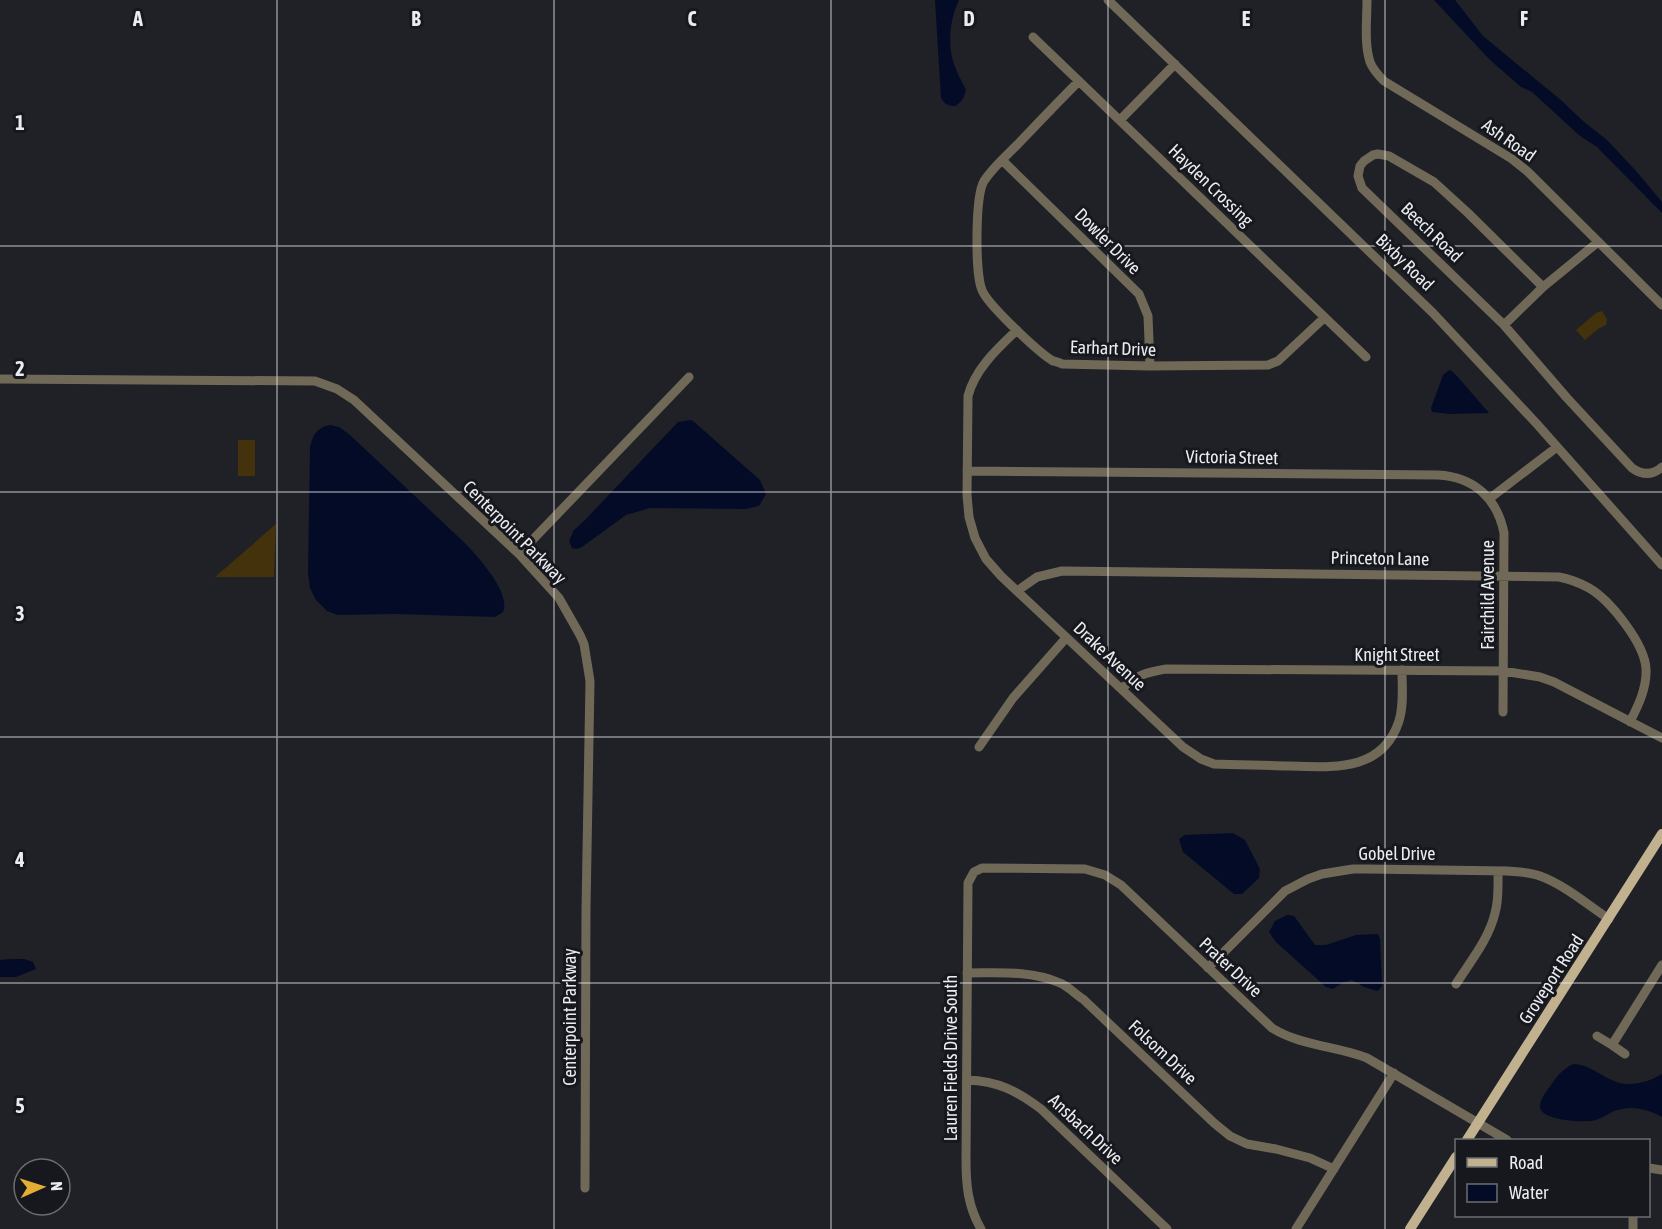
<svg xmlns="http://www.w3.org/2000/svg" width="1662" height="1229" font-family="'Asap Condensed',sans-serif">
<rect width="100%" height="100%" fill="#1f2126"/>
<path fill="#43320c" d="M1602,311L1607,319L1606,325L1598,329L1585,340L1576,330L1596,313Z
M238,440H255V476H238Z
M276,524L274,577H215Z"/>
<path fill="#040b27" d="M935,0H959C950,19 947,44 954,64C957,73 962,82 966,90L963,99L956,106C949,106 945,105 941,98Z
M1434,0H1455L1483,36L1562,101L1583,121L1607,140L1637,172L1662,202V213L1597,147L1580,136L1532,92L1521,87L1490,60Z
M1449,370L1452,371L1457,376L1489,413L1450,414L1432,412L1431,408L1443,375Z
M690,420L693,421L760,480L766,494L759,506L745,509L650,508L626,515L582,547L577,549L572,548L569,541L574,530L585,520L678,422Z
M330,425L339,427L350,435L468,546C480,560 511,593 503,612L495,617L395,614L338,615L327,611L316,600L310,588L308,573L310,447C313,434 318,427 330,425Z
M1233,833L1245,840L1260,869L1259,878L1242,894H1234L1183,852L1179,839L1185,835Z
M1287,915L1294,916L1315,945H1326L1356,935L1378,934L1380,939L1382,986L1378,991L1364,987L1352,980L1342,983L1333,989L1326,987L1276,942L1269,932L1275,921Z
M12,959H24L33,962L36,969L16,977H0V960Z
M1574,1064C1591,1065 1601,1077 1617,1082C1631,1087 1649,1082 1662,1074V1117C1649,1110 1636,1106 1622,1109C1612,1110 1605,1117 1596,1120C1586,1123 1541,1121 1540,1107C1539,1100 1549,1088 1553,1082C1558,1075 1565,1067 1574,1064Z"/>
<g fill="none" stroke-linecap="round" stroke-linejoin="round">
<path stroke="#716958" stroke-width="9" d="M1108,0L1433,313L1536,423L1662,565
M1367,0C1367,20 1364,43 1370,62C1373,70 1379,76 1384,81L1512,159L1527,171L1662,305
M1033,37L1366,357
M1079,81C1058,102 1038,123 1018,144C1006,156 993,167 984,181C975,196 975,274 982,290C987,304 1039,353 1053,361C1054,361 1061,363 1062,364L1150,366L1268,365L1278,361L1324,318
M1120,120L1175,64
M1002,160L1139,294L1148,316L1150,366
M1543,287L1468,213L1434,182L1389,156L1378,154L1373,155L1364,161L1360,166L1358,176L1362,188L1504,325L1567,398L1632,468C1642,475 1652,476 1662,467
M1504,325L1543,287L1598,242
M1017,330C997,349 975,369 968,396L967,495L969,517L975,538L986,559L1001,576L1183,747L1201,759L1214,764C1239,765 1264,765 1289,766C1332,767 1382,773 1399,721C1404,705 1402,687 1402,670
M0,379L315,381L337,389L354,400L519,554L559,598L580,635L584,644L590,681L586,909L585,1188
M967,471L1438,475C1474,477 1497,498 1504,533L1503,712
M1489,499L1557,447
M519,554L689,377
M1017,591L1037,577L1062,571L1559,577C1570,579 1580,583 1589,588C1610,600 1645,644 1646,669C1647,688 1638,706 1630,722
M1122,688C1139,674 1145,673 1166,669L1503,671L1540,677L1554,682L1662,738
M979,747L1013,698L1066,638
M1208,968L1285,891L1308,879L1322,874L1353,869H1367L1507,871C1518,872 1530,872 1540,876C1563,884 1588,905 1609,919
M967,973C998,973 1031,970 1060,983C1068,986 1075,994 1083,999L1214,1123L1230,1136L1247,1144L1276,1149L1310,1158L1334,1169
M1456,984C1470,962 1489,939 1495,913C1499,900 1498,885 1498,871
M1597,1036L1612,1045
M1625,1054L1612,1045L1662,965
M967,1080C998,1081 1017,1091 1041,1109L1167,1229
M1649,1168L1662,1170
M1633,1216V1229
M981,1229C968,1207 966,1185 966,1160L968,883L974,872L982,868L1085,869L1105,875L1121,885L1272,1028C1301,1046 1336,1046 1367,1058L1507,1140
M1296,1229L1394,1073"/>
<path stroke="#c2b18f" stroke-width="10" d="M1467,1140L1662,834
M1410,1229L1456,1157"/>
</g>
<path fill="none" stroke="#ebecf0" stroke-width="1.5" stroke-opacity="0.55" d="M277,0V1229M554,0V1229M831,0V1229M1108,0V1229M1385,0V1229M0,246H1662M0,492H1662M0,737H1662M0,983H1662"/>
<g text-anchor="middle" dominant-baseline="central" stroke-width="6" stroke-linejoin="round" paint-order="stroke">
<g font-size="18" fill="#ebecf0" stroke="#16181d">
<text transform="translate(1509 140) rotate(35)">Ash Road</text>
<text transform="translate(1211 185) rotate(44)">Hayden Crossing</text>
<text transform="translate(1432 232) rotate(44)">Beech Road</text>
<text transform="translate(1108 241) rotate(45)">Dowler Drive</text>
<text transform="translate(1405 262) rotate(44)">Bixby Road</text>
<text transform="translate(1113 348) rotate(2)">Earhart Drive</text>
<text transform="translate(1232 457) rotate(1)">Victoria Street</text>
<text transform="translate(515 532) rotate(45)">Centerpoint Parkway</text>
<text transform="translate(1380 558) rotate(1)">Princeton Lane</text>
<text transform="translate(1487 595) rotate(-90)">Fairchild Avenue</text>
<text x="1397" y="654">Knight Street</text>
<text transform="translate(1110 656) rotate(43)">Drake Avenue</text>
<text x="1397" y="853">Gobel Drive</text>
<text transform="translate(1231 967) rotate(43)">Prater Drive</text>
<text transform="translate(1551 979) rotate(-57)">Groveport Road</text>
<text transform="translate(569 1017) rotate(-90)">Centerpoint Parkway</text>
<text transform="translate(1163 1052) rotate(43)">Folsom Drive</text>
<text transform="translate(950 1058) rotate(-90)">Lauren Fields Drive South</text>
<text transform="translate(1086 1129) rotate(43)">Ansbach Drive</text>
</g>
</g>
<g font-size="20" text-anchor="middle" font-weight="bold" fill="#ebecf0" stroke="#16181d" stroke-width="6" stroke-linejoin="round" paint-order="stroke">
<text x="138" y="26">A</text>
<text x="416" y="26">B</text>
<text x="692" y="26">C</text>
<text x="969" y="26">D</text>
<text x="1246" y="26">E</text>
<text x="1524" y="26">F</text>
<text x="20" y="130">1</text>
<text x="20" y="376">2</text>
<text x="20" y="621">3</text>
<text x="20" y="867">4</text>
<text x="20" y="1113">5</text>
</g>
<rect x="1455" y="1139" width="195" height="78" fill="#16181d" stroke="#6b6d71" stroke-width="1.5"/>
<rect x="1467" y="1158" width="30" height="9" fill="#c2b18f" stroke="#6b6d71" stroke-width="1.5"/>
<text x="1509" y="1169" font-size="18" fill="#ebecf0">Road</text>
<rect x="1467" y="1184" width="30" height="18" fill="#040b27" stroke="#6b6d71" stroke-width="1.5"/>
<text x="1509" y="1199" font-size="18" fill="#ebecf0">Water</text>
<g transform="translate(42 1187) rotate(87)"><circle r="28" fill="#16181d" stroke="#6b6d71" stroke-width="1.5"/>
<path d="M0-4.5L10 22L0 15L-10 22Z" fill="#e2af34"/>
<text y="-9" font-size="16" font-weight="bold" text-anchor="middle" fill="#ebecf0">N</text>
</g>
</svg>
